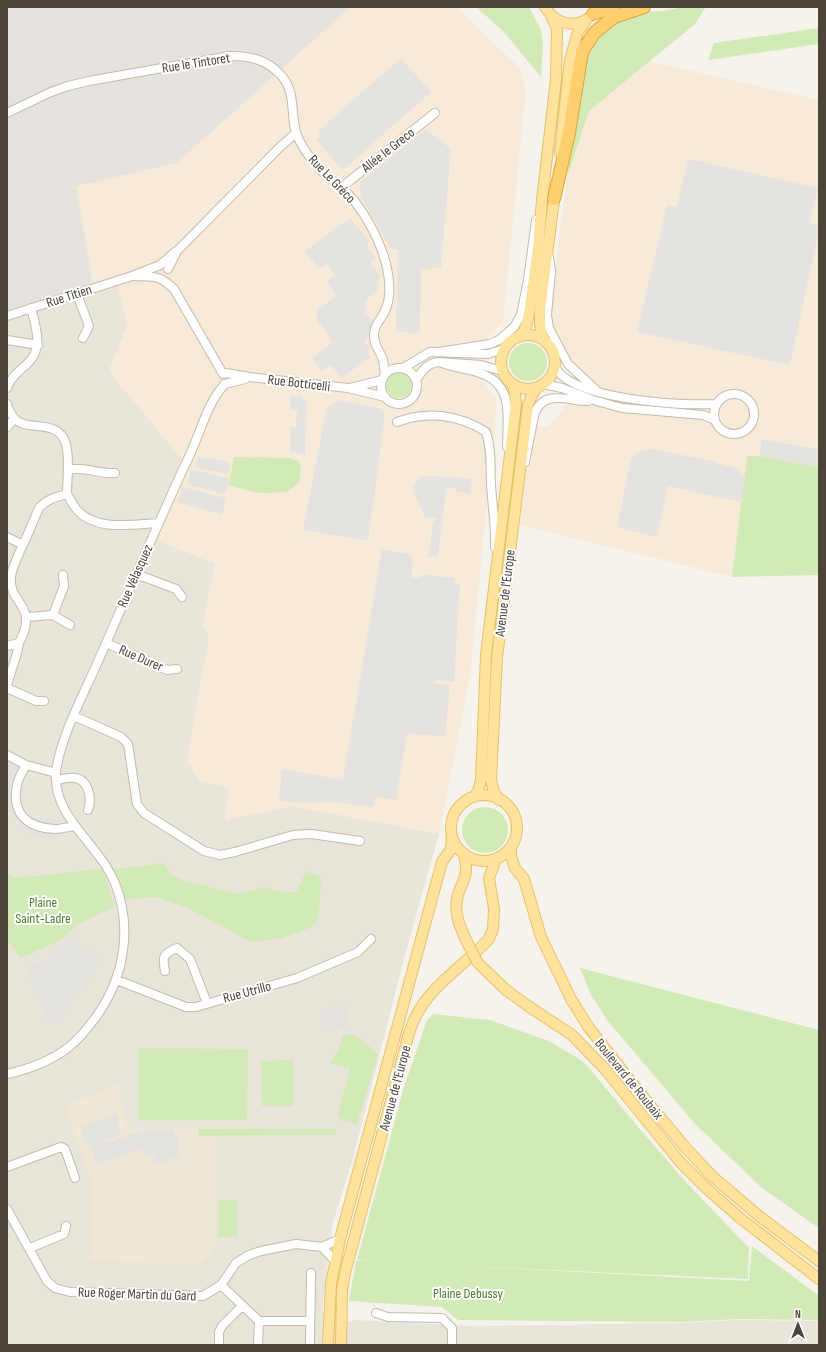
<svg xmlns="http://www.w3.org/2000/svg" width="826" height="1352" font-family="'Sofia Sans Condensed',sans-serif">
<rect width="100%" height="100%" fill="#f6f3ec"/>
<path fill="#eae5da" d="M115,277L128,324L109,371L182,459L149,537L215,563L203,625L209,636L200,781L229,787L225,820L294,806L439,834L408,944L353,1158L332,1226L322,1312L336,1325L354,1320L470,1326L681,1323L737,1320L819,1321V1345H7V311Z"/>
<path fill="#f7ead8" d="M348,7H456L519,67L526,89L503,322L489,336L482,380L497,400L470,677L439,834L294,806L225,820L229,787L200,781L187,760L209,636L203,625L215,563L149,537L182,459L109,371L128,324L115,277L93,285L75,186L177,163L347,9Z
M649,61L819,100V467L759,456H747L732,577L516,524L534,428L549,426L591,377L570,361L553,328L551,301L567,178L589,111Z"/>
<path fill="#e6e2dd" d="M7,7H348V9L177,163L76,186L93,285L7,311Z"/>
<path fill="#efe8d6" d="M118,1083L127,1129L217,1127L216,1241L212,1254L200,1265L91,1260L92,1181L65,1107Z"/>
<path fill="#d2eab5" d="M476,7H529L541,30L543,45L541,77L503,31Z
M684,7H706L695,24L589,111L567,178L575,123L585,64L589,50L600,34L619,19L638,12L662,11Z
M819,28V44L708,60L714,43Z
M509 362a19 19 0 1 1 38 0a19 19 0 1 1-38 0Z
M386 385a13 13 0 1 1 26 0a13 13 0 1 1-26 0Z
M747,456H759L819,467V575L732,577Z
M234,457L289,458L299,461L301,467L299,483L287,492C281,492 276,492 271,493C256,494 242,489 229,485Z
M462 830a23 23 0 1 1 46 0a23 23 0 1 1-46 0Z
M164,863L170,874L185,881L238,894L263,887L285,893L297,891L306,871L321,877L319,915L316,923L307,929L282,938L251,942L188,908L156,897L125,899L115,869Z
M102,869L115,907L78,924L59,941L20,958L10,943H7V872L14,878Z
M580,968L819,1030V1228L762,1188L695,1124L607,1020L591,995Z
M433,1014L490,1020L549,1041L584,1062L633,1121L684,1180L749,1248L748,1279L464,1266L749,1281L752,1246L819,1296V1320L738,1319L681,1322L458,1320L442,1307L349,1301L356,1261H369L357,1260L404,1087L427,1020Z
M350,1034L362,1040L378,1054L357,1124L341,1120L338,1114L350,1068L330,1063L338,1050L343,1036Z
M138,1048L248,1049L247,1120H138Z
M293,1060V1106H262L261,1061Z
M198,1129H336V1135L198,1136Z
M218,1200L237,1201V1237H218Z"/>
<path fill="#e5e3e0" d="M401,58L431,92L343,170L316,140L321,135L318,131Z
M188,71L192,90L166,94L162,75Z
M426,129L451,149L441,268L421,269L420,333L396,332L398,249H391L361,197L360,182Z
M688,159L818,188L809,223L819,225V230L790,365L637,332L667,205L677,207Z
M350,218L370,242L366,245L376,258L370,263L380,275L377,291L366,299L365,312L373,321L367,339L364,341L370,349L368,352L371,357L341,378L331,365L322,371L312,358L333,342L317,320V310L336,296L327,282L335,275L327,264L319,269L305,251Z
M290,395L302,396V399H307L305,455L290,451V427H296L297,410L290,409Z
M340,400L381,409L385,415L368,541L303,530L327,407Z
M762,439L819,449V467L759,456Z
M652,449L711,461L735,468L745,476L742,496L740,502L668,486L657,537L617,527L631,459L636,453L642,450Z
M198,457L230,462L228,474L194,467Z
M191,469L230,479L228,489H226L224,494L187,484Z
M421,476L456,477L472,479L470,494L456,492V488H446L438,556L428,558L433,522L438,518L431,517L425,518L414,492V487L416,482Z
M182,487L226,498L222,515L178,502Z
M382,549L412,555V562L413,566L411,577L421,578L423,574L445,577L455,578L453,583H460L454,682L435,679L432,683L450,685L445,737L407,733L396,800L376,796L373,807L335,802L314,803L279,801L282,769L343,780Z
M7,758L30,770L25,776L21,785L20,795L22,803L26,811L32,817L41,820L56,821L61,837L51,839H42L33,835L22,827L12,815L7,805Z
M66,937L104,958L55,1025L48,1021L45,1016L37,986L33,988L27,968L42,963L55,952Z
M345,1004L350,1025L325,1031L319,1011Z
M118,1112L120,1135L102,1142L103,1144L145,1130L174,1129V1135H179V1158H170V1163H154V1156H144L142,1148L98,1164L89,1144L86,1145L80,1128Z"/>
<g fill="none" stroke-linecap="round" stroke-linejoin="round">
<g stroke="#c2bbae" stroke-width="10">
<path id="minor" d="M7,113L51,92L68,86L89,81L230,56C250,56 265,59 280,74C299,94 288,119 299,140C306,153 315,166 327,176C331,180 337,183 341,187C362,205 381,241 387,268C390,282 391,300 384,313C380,320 374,326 374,334C373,345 380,350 383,360C384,364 384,370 385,374
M342,187L435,113
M549,257L551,271L547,315L549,328L568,364L596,390
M168,269L177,251L280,147L296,133
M135,276C156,277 159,275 174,289L223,374
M77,294L89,326L83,338
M7,316L132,276L160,265L175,252
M7,340L38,345
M439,352L490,344L499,340L514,327L521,315L528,280L536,220
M439,362C452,367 467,369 480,373C515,385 507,418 507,447
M554,365C568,400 682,406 716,404
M403,368L430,352L488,354L504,349
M381 386a18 18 0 1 1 36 0a18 18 0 1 1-36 0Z
M223,374L226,373L250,377L348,388L385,397
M416,380C422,371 427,363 439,362L481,365L502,371
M225,384L245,379
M542,385H548L562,388L593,400L622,408L703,415L715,420
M7,388C11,377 19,371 27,364C44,349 36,327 31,308
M350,388L382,380
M714 414a20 20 0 1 1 40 0a20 20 0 1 1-40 0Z
M7,404C8,409 11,414 14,418C27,433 58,417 66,444C70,460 67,478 67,494
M397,422C427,410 460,415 486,432C492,450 490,466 491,484C492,505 496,526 495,547
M7,427L14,419
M525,462L534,416C542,388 568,401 588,401
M68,470C83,466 99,474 115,473
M67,494C70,499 73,505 77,510C97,532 133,524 159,523
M7,537L23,545
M136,574L176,589L182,597
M53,615L70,625
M27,617L53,615L64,586L63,575
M106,643L167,670L177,669
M7,646L19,643C40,605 8,604 11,577C12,568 17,559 20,551C27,537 33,522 39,508C47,499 56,497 67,494
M7,685L17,653L19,643
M7,688L36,701H44
M74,716L121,737L128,744L137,804L144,813L204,851L220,855L235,852L293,835L311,834L360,841
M7,755L26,765L56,773
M26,765C23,771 18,778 17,785C11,814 28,828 55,829C62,829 68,827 74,826
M56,780C62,779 69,777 75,778C89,780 92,799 88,810
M165,971C162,956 163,954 177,948L190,959L207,1003
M117,980L186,1007H196L297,978L358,952L371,939
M7,1074C30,1069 51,1061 69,1047C80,1038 88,1028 96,1017C124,978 133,929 115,883C111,875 107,866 101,859C82,832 53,808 56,772C60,739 82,697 96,666C125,600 154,533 184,467C188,460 191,452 194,445C203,424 209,401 225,384
M7,1167L61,1147L65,1149L75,1178
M7,1209L47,1281L55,1288L70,1292L203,1296L221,1285L236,1263L249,1255L261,1251L296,1244L322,1247L340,1239
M322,1247L335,1261
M30,1248L64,1234L66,1226
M221,1285L259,1321H310
M376,1313L388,1317L442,1318L452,1328V1345
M219,1345V1332L222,1326L242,1306
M258,1345L259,1321
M310,1345C310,1321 311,1296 311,1273"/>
</g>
<g stroke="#e6c16a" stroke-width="12">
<path id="major" d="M545,7C554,22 572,29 587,19
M560,153L570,60L578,32L586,20
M501 362a27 27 0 1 1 54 0a27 27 0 1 1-54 0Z
M519,337L524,331L527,323L530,308L538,249L542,200L556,79L557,29L551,15
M545,342C539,331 540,322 540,310L555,192
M451 828a33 33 0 1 1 66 0a33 33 0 1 1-66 0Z
M474,797L478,791L481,780L486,655L516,404L515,393L513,385
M499,800L494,792L491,780L497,658L528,405L532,395L537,387
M511,847V856L515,868L524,879L541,937L571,999L589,1028L641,1094L685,1147L712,1176L759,1216L819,1261
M464,854C465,859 466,865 466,870C466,880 458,889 457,900C454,915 461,929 467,942
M478,963L506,990L528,1006L572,1035L604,1068L681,1163L706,1188L740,1218L819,1279
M328,1345L331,1284L340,1239L433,895L442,862L451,849L452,836
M341,1345L342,1291L345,1273L409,1033C411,1028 413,1021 416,1016C430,986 467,963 489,939L493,929L494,909L489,878L496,859"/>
</g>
<g stroke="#e0a43c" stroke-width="14">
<path id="highway" d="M593,14L613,7
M554,199L569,133L582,52L594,33L614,17L644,7"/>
</g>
<use href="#minor" stroke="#fff" stroke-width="8"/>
<use href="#major" stroke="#ffe39c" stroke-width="10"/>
<use href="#highway" stroke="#ffcf6e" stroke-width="12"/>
<g stroke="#e6c16a" stroke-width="12" stroke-linecap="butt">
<path id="major-bridge" d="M467,942L478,963"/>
</g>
<use href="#major-bridge" stroke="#ffe39c" stroke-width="10"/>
</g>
<g text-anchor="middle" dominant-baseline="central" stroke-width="4" stroke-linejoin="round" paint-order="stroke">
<g font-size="14" fill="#4b4439" stroke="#fff">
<text transform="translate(196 63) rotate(-9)">Rue le Tintoret</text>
<text transform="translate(388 150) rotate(-38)">Allée le Greco</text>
<text transform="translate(332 179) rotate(46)">Rue Le Gréco</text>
<text transform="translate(69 296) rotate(-18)">Rue Titien</text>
<text transform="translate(299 383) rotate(7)">Rue Botticelli</text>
<text transform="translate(135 576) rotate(-66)">Rue Vélasquez</text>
<text transform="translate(505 593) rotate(-83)">Avenue de l'Europe</text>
<text transform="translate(141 658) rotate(23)">Rue Durer</text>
<text transform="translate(247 992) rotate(-15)">Rue Utrillo</text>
<text transform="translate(629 1079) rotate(51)">Boulevard de Roubaix</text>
<text transform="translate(395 1088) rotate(-75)">Avenue de l'Europe</text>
<text transform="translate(137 1294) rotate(2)">Rue Roger Martin du Gard</text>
</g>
<g font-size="14" fill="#4a7f2a" stroke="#fff">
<text x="43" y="902">Plaine<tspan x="43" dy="16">Saint-Ladre</tspan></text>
<text x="468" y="1293">Plaine Debussy</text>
</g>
</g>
<rect width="826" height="1352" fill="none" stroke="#4b4439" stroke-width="16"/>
<g transform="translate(798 1324)" stroke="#ffffff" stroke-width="3" paint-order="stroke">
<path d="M0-3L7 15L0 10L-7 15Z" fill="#4b4439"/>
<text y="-6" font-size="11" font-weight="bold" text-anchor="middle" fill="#4b4439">N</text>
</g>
</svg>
